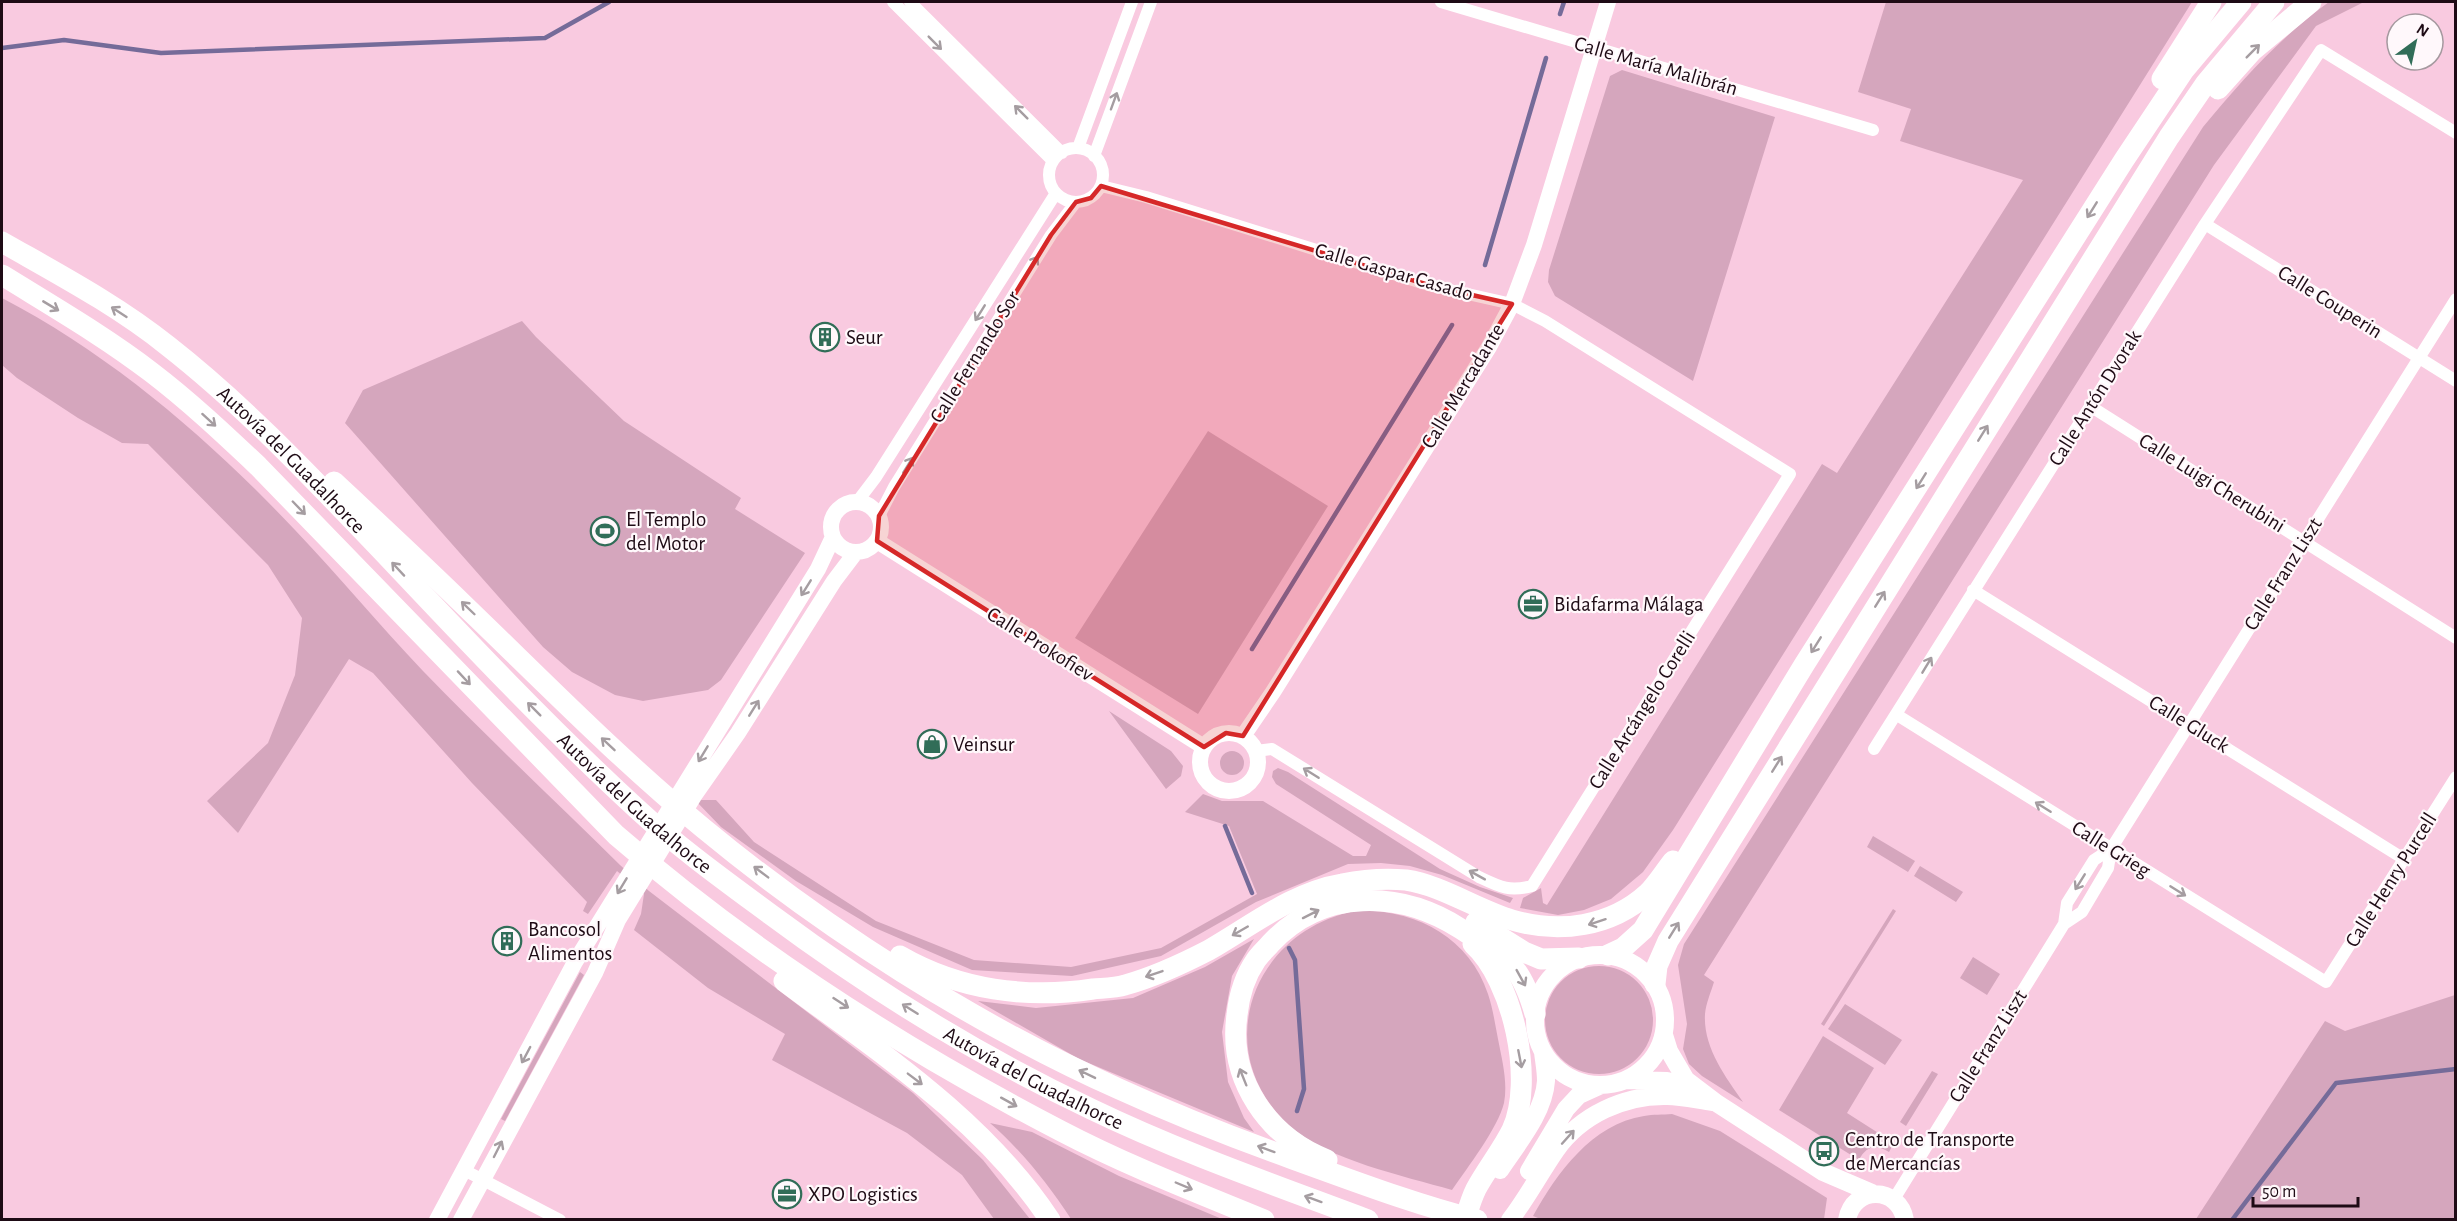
<svg xmlns="http://www.w3.org/2000/svg" width="2457" height="1221" font-family="'Alegreya Sans',sans-serif">
<rect width="100%" height="100%" fill="#f9cae0"/>
<path fill="#d5a6bd" d="M1886,2H2192L1673,830L1643,872L1611,899L1584,910L1558,915L1520,908L1523,898L1541,888L1543,903L1547,905L1822,464L1837,473L2023,180L1900,141L1911,109L1858,92Z
M2329,2H2364L2316,26L2214,165L1704,975L1714,982C1711,992 1706,1003 1705,1014C1703,1047 1725,1076 1743,1102L1702,1076L1689,1064L1683,1049L1687,1024L1678,965L1684,944L2203,127C2241,81 2280,37 2329,2Z
M1622,70L1775,117L1693,381L1555,296L1548,282L1549,270L1610,76Z
M2,298C113,356 209,439 295,530C339,576 379,625 423,671C487,737 554,800 620,865L649,891L913,1093L983,1160L1030,1219H994L962,1175L907,1133L772,1060L785,1034L708,988L634,930L641,914L644,894L617,871L588,914L583,911L587,902L472,783L373,673L349,659L238,833L207,801L268,743L295,675L302,618L268,565L148,444L122,443L78,418L17,378L2,365Z
M522,321L536,337L624,421L741,498L735,509L805,553L721,680L708,690L643,701L615,695L572,672L543,647L345,423L363,390Z
M1208,431L1328,506L1198,714L1075,638Z
M1109,711L1171,751L1183,766L1181,776L1166,789Z
M1220 763a12 12 0 1 1 24 0a12 12 0 1 1-24 0Z
M1278,768L1288,772L1440,869L1480,887L1513,898L1510,903L1442,875L1410,866L1381,863L1348,864L1256,902L1161,956L1072,976L972,970L873,927L796,881L721,827L695,800H716L754,842L876,921L974,960L1071,967L1161,948L1257,894L1229,826L1185,812L1203,794L1222,801H1263L1353,856H1366L1371,845L1276,784L1272,777L1273,771Z
M1873,836L1915,861L1908,872L1867,847Z
M1920,866L1963,892L1956,902L1914,876Z
M1893,909L1896,911L1824,1026L1821,1024Z
M1355,911C1413,908 1469,936 1488,994C1493,1009 1495,1024 1498,1039C1502,1060 1508,1082 1504,1103C1498,1128 1467,1168 1452,1190C1404,1176 1328,1160 1291,1127C1208,1054 1250,932 1355,911Z
M1254,939L1232,976L1222,1032L1228,1082L1244,1118L1254,1132L1079,1059L978,1001L1036,1008L1133,998L1205,967Z
M1973,957L2000,974L1987,995L1960,978Z
M1545 1020a54 54 0 1 1 108 0a54 54 0 1 1-108 0Z
M580,972L584,975L505,1121L501,1119Z
M2455,995V1219H2196L2325,1021L2345,1031Z
M1845,1004L1902,1040L1885,1065L1828,1029Z
M1823,1036L1874,1068L1847,1113L1894,1143L1889,1152C1876,1144 1866,1146 1859,1160L1779,1110Z
M1932,1071L1938,1074L1906,1126L1900,1122Z
M1672,1114L1720,1131L1827,1198L1824,1219L1543,1220L1533,1216C1557,1173 1592,1124 1644,1116C1653,1114 1663,1115 1672,1114Z
M990,1123L1032,1132L1119,1176L1222,1219H1071C1048,1184 1022,1151 990,1123Z"/>
<g fill="none" stroke-linecap="round" stroke-linejoin="round">
<path stroke="#756b99" stroke-width="4.5" d="M1560,14L1564,2
M2,48L64,40L161,53L545,38L609,2
M1485,265L1546,58
M1252,649L1452,325
M1225,826L1252,893
M1289,948L1295,960L1304,1089L1297,1111
M2232,1220L2336,1083L2456,1069"/>
<path stroke="#fff" stroke-width="12" d="M893,2L1053,161
M910,2L1062,153
M1441,2L1873,130
M1078,148L1132,2
M1049 175a27 27 0 1 1 54 0a27 27 0 1 1-54 0Z
M1094,156L1151,2
M1101,186L1146,197L1432,286L1512,304L1545,321L1790,474L1532,886C1509,892 1500,887 1479,877L1272,749L1256,751
M2205,224L2456,381
M2090,406L2456,638
M857,502L876,477L1056,193
M879,516L894,487L1051,235L1076,202
M1973,590L2404,859
M1897,715L2326,982L2456,777
M1874,749L2205,224L2321,50L2456,133
M2064,924L2082,912L2108,868L2111,849L2456,299
M464,1170L560,1220
M1894,1199L2064,924L2067,903L2094,860L2111,849"/>
<path stroke="#fff" stroke-width="16" d="M831 527a25 25 0 1 1 50 0a25 25 0 1 1-50 0Z
M877,541L1204,747
M1200 762a29 29 0 1 1 58 0a29 29 0 1 1-58 0Z
M1243,736L1273,692L1489,347L1512,304L1534,245L1608,2
M437,1220L575,962L818,569L833,537
M461,1220L595,973L618,920L694,796L738,733L834,581L856,552"/>
<path stroke="#fff" stroke-width="18" d="M1535 1020a65 65 0 1 1 130 0a65 65 0 1 1-130 0Z
M1664,1035L1669,1051L1686,1080L1715,1102L1823,1172L1872,1193
M1627,1080L1667,1081L1693,1091
M1500,1170C1517,1144 1544,1113 1546,1081C1546,1071 1544,1061 1543,1052
M1529,1171L1566,1109L1579,1095L1601,1085
M1510,1220C1527,1198 1540,1173 1556,1150C1581,1115 1624,1095 1667,1096C1682,1096 1698,1100 1713,1102
M1847,1220C1853,1185 1899,1186 1905,1220"/>
<g stroke="#fff" stroke-width="21">
<path d="M2162,79L2211,2"/>
<path d="M2218,89L2252,51L2311,2"/>
<path id="s1" d="M2,242C58,274 117,305 168,346C246,407 315,481 384,553C466,640 548,727 636,808C678,847 724,880 770,914C871,989 977,1055 1091,1109C1180,1152 1275,1185 1368,1220"/>
<path d="M2,275C52,306 104,336 151,372C189,401 223,433 258,466L616,835C751,952 903,1049 1061,1131C1126,1165 1196,1192 1264,1220"/>
<path d="M334,482C378,523 422,564 465,606C543,681 619,759 703,828C825,929 974,1024 1119,1089C1176,1115 1234,1138 1293,1159C1354,1181 1414,1204 1477,1220"/>
<path d="M1476,922L1524,952L1541,959L1579,958"/>
<path d="M1608,955L1623,948L1643,930L1804,665L2124,160L2184,70L2241,2"/>
<path d="M900,956C959,990 1027,999 1093,989C1104,988 1115,988 1125,985C1154,977 1182,964 1209,950C1251,926 1293,892 1342,884C1362,880 1386,878 1406,880C1441,885 1478,910 1512,920C1559,934 1611,927 1648,893C1657,884 1665,871 1673,861"/>
<path d="M784,981C879,1052 983,1119 1050,1220"/>
<path d="M1655,984L1657,966L1668,941L2169,137L2206,83L2274,2"/>
<path d="M1327,1160C1268,1137 1228,1080 1237,1015C1239,996 1245,976 1256,960C1260,954 1266,949 1271,943C1323,888 1400,890 1461,929C1505,958 1520,961 1535,1014"/>
<path d="M1465,1220C1468,1210 1471,1199 1476,1189C1487,1169 1502,1150 1512,1130C1535,1081 1513,980 1473,944"/>
</g>
</g>
<defs><path id="oneway-shaft" d="M-6 0H5M1.5-3L5.5 0L1.5 3" fill="none" stroke-width="1.6" stroke-linecap="round" stroke-linejoin="round" transform="scale(1.5)"/></defs>
<g stroke="#a59da1">
<use href="#oneway-shaft" transform="translate(935 43) rotate(45)"/>
<use href="#oneway-shaft" transform="translate(2253 51) rotate(-45)"/>
<use href="#oneway-shaft" transform="translate(1114 101) rotate(-70)"/>
<use href="#oneway-shaft" transform="translate(1021 112) rotate(-135)"/>
<use href="#oneway-shaft" transform="translate(2092 210) rotate(122)"/>
<use href="#oneway-shaft" transform="translate(1033 264) rotate(-58)"/>
<use href="#oneway-shaft" transform="translate(51 306) rotate(31)"/>
<use href="#oneway-shaft" transform="translate(119 312) rotate(-147)"/>
<use href="#oneway-shaft" transform="translate(980 313) rotate(122)"/>
<use href="#oneway-shaft" transform="translate(209 420) rotate(42)"/>
<use href="#oneway-shaft" transform="translate(1983 433) rotate(-58)"/>
<use href="#oneway-shaft" transform="translate(908 465) rotate(-58)"/>
<use href="#oneway-shaft" transform="translate(1921 481) rotate(122)"/>
<use href="#oneway-shaft" transform="translate(299 508) rotate(46)"/>
<use href="#oneway-shaft" transform="translate(398 569) rotate(-133)"/>
<use href="#oneway-shaft" transform="translate(806 588) rotate(122)"/>
<use href="#oneway-shaft" transform="translate(1880 599) rotate(-58)"/>
<use href="#oneway-shaft" transform="translate(468 608) rotate(-136)"/>
<use href="#oneway-shaft" transform="translate(1816 645) rotate(122)"/>
<use href="#oneway-shaft" transform="translate(1927 665) rotate(-59)"/>
<use href="#oneway-shaft" transform="translate(464 678) rotate(47)"/>
<use href="#oneway-shaft" transform="translate(754 708) rotate(-58)"/>
<use href="#oneway-shaft" transform="translate(534 709) rotate(-135)"/>
<use href="#oneway-shaft" transform="translate(608 744) rotate(-137)"/>
<use href="#oneway-shaft" transform="translate(703 754) rotate(121)"/>
<use href="#oneway-shaft" transform="translate(1777 764) rotate(-58)"/>
<use href="#oneway-shaft" transform="translate(1311 773) rotate(-148)"/>
<use href="#oneway-shaft" transform="translate(2043 807) rotate(-148)"/>
<use href="#oneway-shaft" transform="translate(761 872) rotate(-143)"/>
<use href="#oneway-shaft" transform="translate(1477 875) rotate(-151)"/>
<use href="#oneway-shaft" transform="translate(2080 882) rotate(122)"/>
<use href="#oneway-shaft" transform="translate(622 886) rotate(121)"/>
<use href="#oneway-shaft" transform="translate(2178 891) rotate(32)"/>
<use href="#oneway-shaft" transform="translate(1311 914) rotate(-27)"/>
<use href="#oneway-shaft" transform="translate(1597 922) rotate(162)"/>
<use href="#oneway-shaft" transform="translate(1674 930) rotate(-58)"/>
<use href="#oneway-shaft" transform="translate(1240 931) rotate(150)"/>
<use href="#oneway-shaft" transform="translate(1154 974) rotate(161)"/>
<use href="#oneway-shaft" transform="translate(1521 978) rotate(61)"/>
<use href="#oneway-shaft" transform="translate(841 1003) rotate(33)"/>
<use href="#oneway-shaft" transform="translate(910 1009) rotate(-148)"/>
<use href="#oneway-shaft" transform="translate(526 1055) rotate(118)"/>
<use href="#oneway-shaft" transform="translate(1520 1059) rotate(79)"/>
<use href="#oneway-shaft" transform="translate(1087 1074) rotate(-154)"/>
<use href="#oneway-shaft" transform="translate(1243 1077) rotate(-112)"/>
<use href="#oneway-shaft" transform="translate(915 1079) rotate(37)"/>
<use href="#oneway-shaft" transform="translate(1009 1102) rotate(29)"/>
<use href="#oneway-shaft" transform="translate(1568 1137) rotate(-48)"/>
<use href="#oneway-shaft" transform="translate(498 1149) rotate(-63)"/>
<use href="#oneway-shaft" transform="translate(1266 1149) rotate(-160)"/>
<use href="#oneway-shaft" transform="translate(1184 1186) rotate(23)"/>
<use href="#oneway-shaft" transform="translate(1313 1199) rotate(-160)"/>
</g>
<path fill="#d62828" fill-opacity="0.2" stroke="#d62828" stroke-width="4.5" stroke-linejoin="round" d="M1101,186L1432,286L1512,304L1243,736L1226,733L1204,747L877,541L879,516L1051,235L1076,202L1091,198Z"/>
<defs>
<g id="building-ring" transform="scale(1.5)"><circle r="9.5" fill="#fff8fb" stroke="#316d58" stroke-width="1.5"/><path d="M-4-6H4V6H1V3H-1V6H-4ZM-2.5-4.3h1.7v1.8h-1.7ZM.8-4.3h1.7v1.8H.8ZM-2.5-1h1.7V.8h-1.7ZM.8-1h1.7V.8H.8Z" fill="#316d58"/></g>
<g id="stadium-ring" transform="scale(1.5)"><circle r="9.5" fill="#fff8fb" stroke="#316d58" stroke-width="1.5"/><path d="M0-5a6.5 5 0 1 0 0 10a6.5 5 0 1 0 0-10ZM-3.5-1.8h7v3.6h-7Z" fill="#316d58"/></g>
<g id="office-ring" transform="scale(1.5)"><circle r="9.5" fill="#fff8fb" stroke="#316d58" stroke-width="1.5"/><path d="M-6-3h4V-5.5h4V-3h4V5H-6ZM-1-4.5V-3h2v-1.5ZM-6 0V1H6V0Z" fill="#316d58"/></g>
<g id="shop-ring" transform="scale(1.5)"><circle r="9.5" fill="#fff8fb" stroke="#316d58" stroke-width="1.5"/><path d="M-5-2.5h2.3a2.7 3.5 0 0 1 5.4 0H5L5.5 6h-11ZM-1.5-2.5h3a1.5 2.3 0 0 0-3 0Z" fill="#316d58"/></g>
<g id="bus-ring" transform="scale(1.5)"><circle r="9.5" fill="#fff8fb" stroke="#316d58" stroke-width="1.5"/><path d="M-5-6H5V4H4V6H2V4H-2V6H-4V4H-5ZM-3.5-4V0h7V-4ZM-3.5 1.2v1.5H-2V1.2ZM2 1.2v1.5H3.5V1.2Z" fill="#316d58"/></g>
</defs>
<g fill-rule="evenodd">
<use href="#building-ring" x="825" y="337"/>
<use href="#stadium-ring" x="605" y="531"/>
<use href="#office-ring" x="1533" y="604"/>
<use href="#shop-ring" x="932" y="744"/>
<use href="#building-ring" x="507" y="941"/>
<use href="#bus-ring" x="1824" y="1151"/>
<use href="#office-ring" x="787" y="1194"/>
</g>
<g text-anchor="middle" dominant-baseline="central" stroke-width="4.5" stroke-linejoin="round" paint-order="stroke">
<g font-size="21" fill="#1e0b15" stroke="#fff8fb">
<text transform="translate(1656 66) rotate(16)">Calle María Malibrán</text>
<text transform="translate(1394 272) rotate(16)">Calle Gaspar Casado</text>
<text transform="translate(2330 302) rotate(32)">Calle Couperin</text>
<text transform="translate(975 357) rotate(-58)">Calle Fernando Sor</text>
<text transform="translate(1463 386) rotate(-59)">Calle Mercadante</text>
<text transform="translate(2095 398) rotate(-58)">Calle Antón Dvorak</text>
<text stroke="none"><textPath href="#s1" startOffset="364">Autovía del Guadalhorce</textPath></text>
<text transform="translate(2212 483) rotate(32)">Calle Luigi Cherubini</text>
<text transform="translate(2283 574) rotate(-58)">Calle Franz Liszt</text>
<text transform="translate(1040 644) rotate(32)">Calle Prokofiev</text>
<text transform="translate(1642 710) rotate(-58)">Calle Arcángelo Corelli</text>
<text transform="translate(2189 724) rotate(32)">Calle Gluck</text>
<text stroke="none"><textPath href="#s1" startOffset="850">Autovía del Guadalhorce</textPath></text>
<text transform="translate(2111 849) rotate(32)">Calle Grieg</text>
<text transform="translate(2391 880) rotate(-58)">Calle Henry Purcell</text>
<text transform="translate(1988 1046) rotate(-58)">Calle Franz Liszt</text>
<text stroke="none"><textPath href="#s1" startOffset="1336">Autovía del Guadalhorce</textPath></text>
</g>
<g font-size="21" fill="#1e0b15" stroke="#fff8fb" text-anchor="start">
<text x="846" y="337">Seur</text>
<text x="626" y="519">El Templo<tspan x="626" dy="24">del Motor</tspan></text>
<text x="1554" y="604">Bidafarma Málaga</text>
<text x="953" y="744">Veinsur</text>
<text x="528" y="929">Bancosol<tspan x="528" dy="24">Alimentos</tspan></text>
<text x="1845" y="1139">Centro de Transporte<tspan x="1845" dy="24">de Mercancías</tspan></text>
<text x="808" y="1194">XPO Logistics</text>
</g>
</g>
<rect width="2457" height="1221" fill="none" stroke="#1e0b15" stroke-width="6"/>
<g transform="translate(2415 42) rotate(33)"><circle r="28" fill="#fff8fb" stroke="#a5999f" stroke-width="1.5"/>
<path d="M0-4.5L10 22L0 15L-10 22Z" fill="#316d58"/>
<text y="-9" font-size="16" font-weight="bold" text-anchor="middle" fill="#1e0b15">N</text>
</g>
<path d="M2253 1197v9h105v-9" fill="none" stroke="#1e0b15" stroke-width="3"/>
<text x="2262" y="1197" font-size="18" fill="#1e0b15" stroke="#fff8fb" stroke-width="4.5" paint-order="stroke">50 m</text>
</svg>
